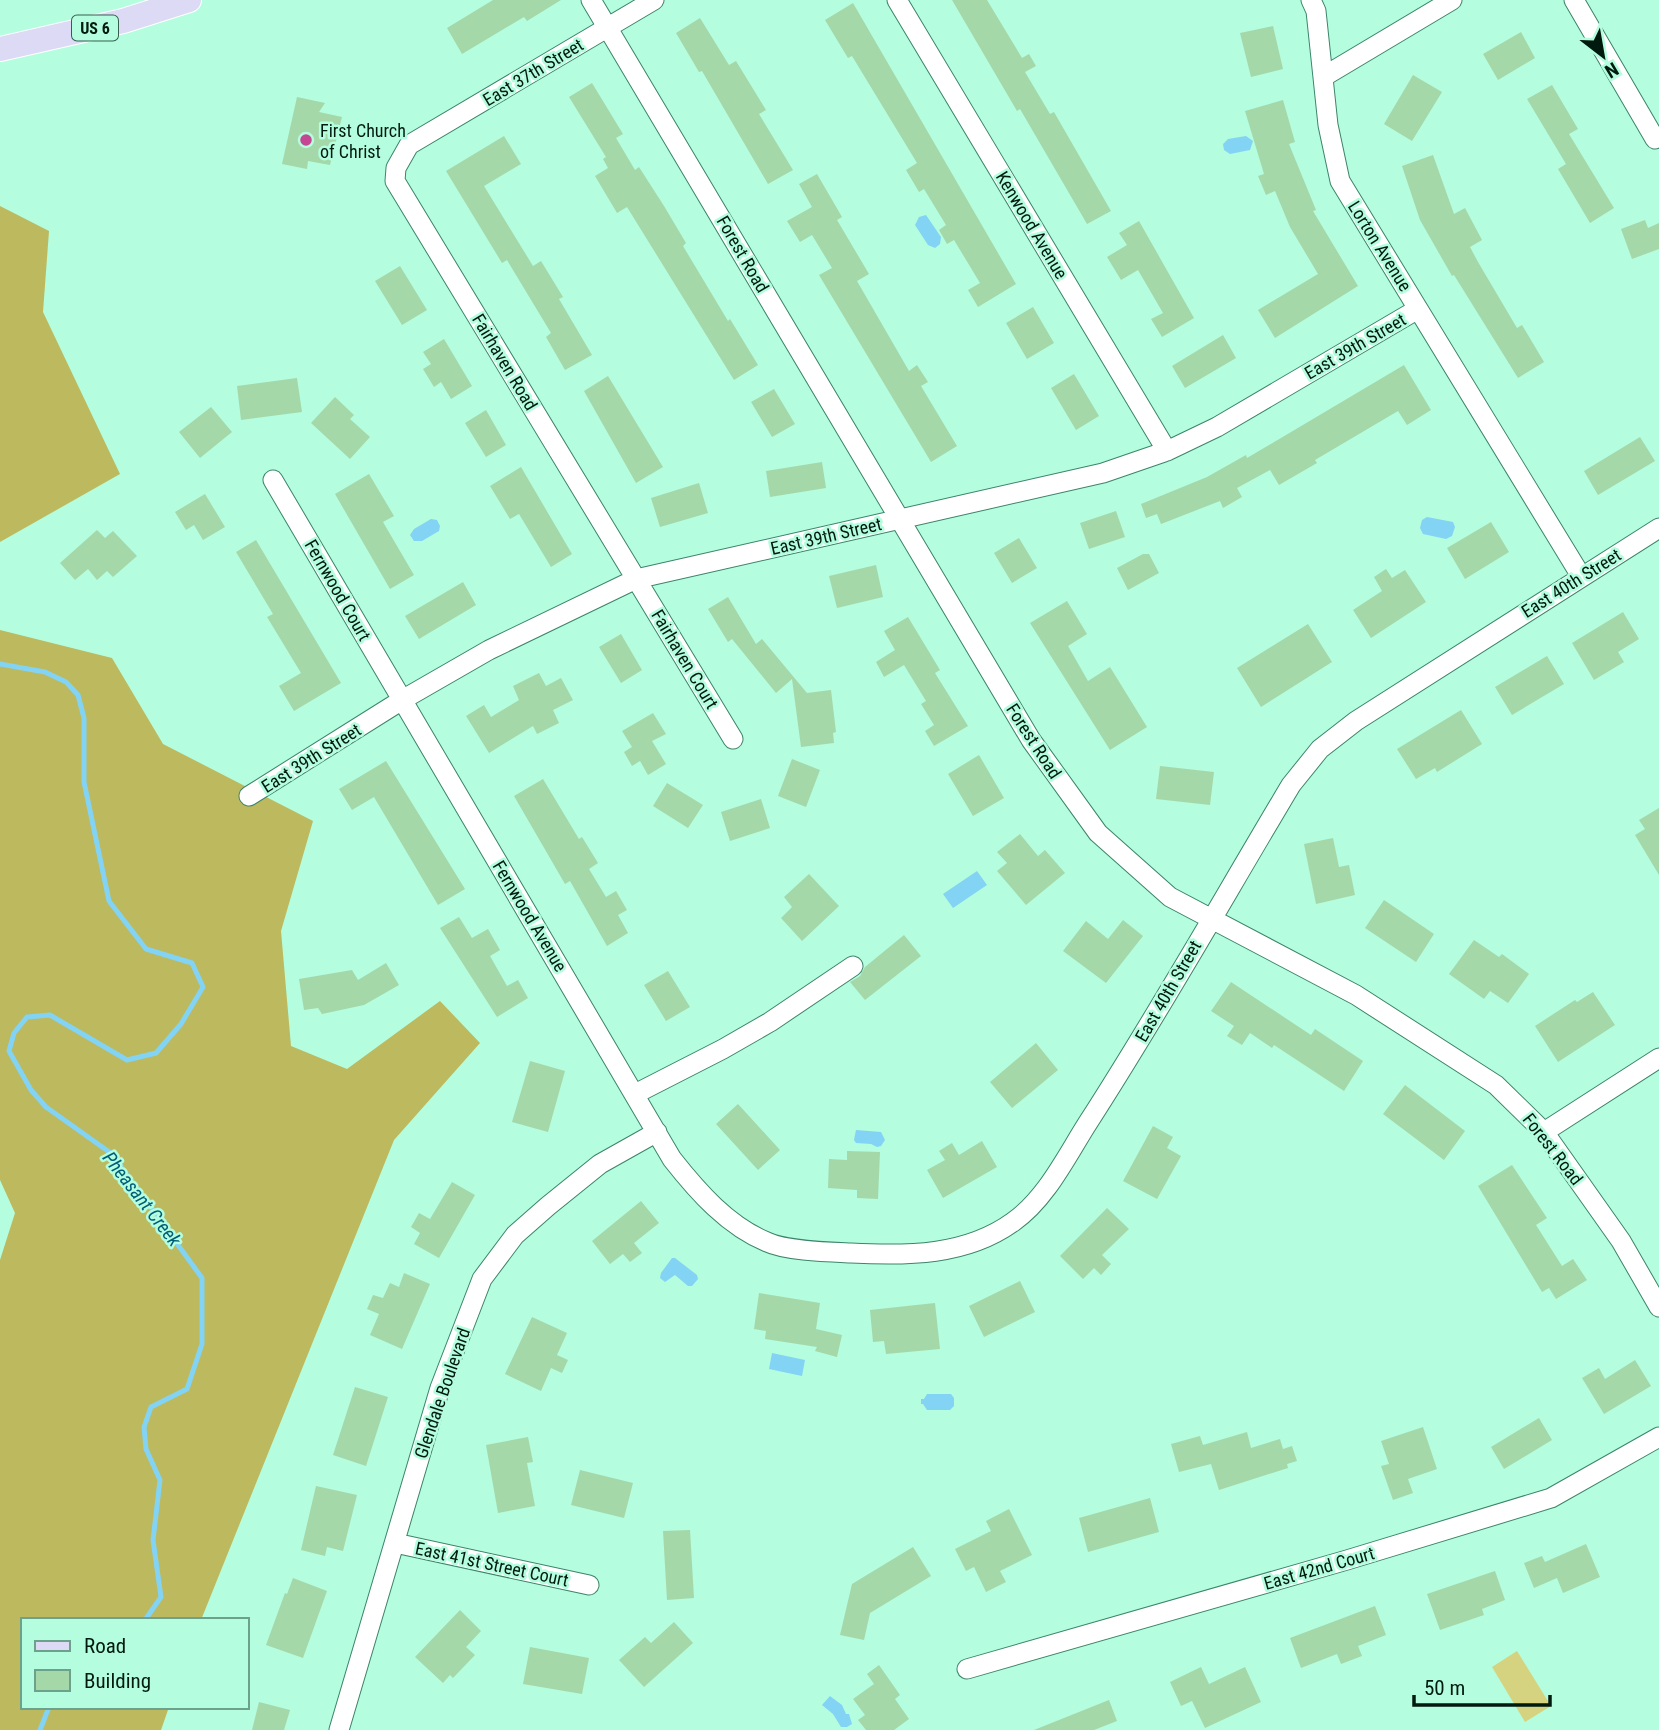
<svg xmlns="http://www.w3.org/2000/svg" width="1659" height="1730" font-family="'Roboto Condensed',sans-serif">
<rect width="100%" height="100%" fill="#b4fddf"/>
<path fill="#d5d37f" d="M1517,1651L1551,1706L1525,1722L1492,1667Z"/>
<path fill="#bcb95e" d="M0,206L49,231L43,312L120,474L0,542Z
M0,630L112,658L163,744L313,821L281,931L291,1046L347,1069L440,1001L480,1043L394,1140L201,1620H23V1707H169L161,1730H0V1260L15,1213L0,1180Z"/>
<path fill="#83d3f4" d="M1246,136L1253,141L1250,150L1230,154L1224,150L1223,144L1228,139Z
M926,215L941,237L940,244L935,248L928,245L915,225L919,217Z
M1427,517L1453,522L1455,527L1452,536L1446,539L1423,534L1420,528L1422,520Z
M431,519L437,520L440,526L439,531L422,541H414L410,535L414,529Z
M977,871L987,885L953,908L943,894Z
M856,1130L881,1132L885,1140L881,1146L877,1147L871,1144L856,1143L854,1140Z
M672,1258H675L697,1275L698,1279L692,1286H688L675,1275L665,1282L660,1278L661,1273Z
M772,1353L805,1360L802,1376L769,1369Z
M927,1394H951L954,1398V1406L950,1410H927L923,1404H921V1399H924Z
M830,1696L842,1705L846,1714H849L852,1724L847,1727H841L833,1714L822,1705Z"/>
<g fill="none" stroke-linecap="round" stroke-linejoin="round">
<path stroke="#83d3f4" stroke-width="5" d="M0,664L45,672L66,682L78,695L84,718V782L109,901L146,949L192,963L203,987L181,1024L156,1053L127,1060L50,1015L27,1017L14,1033L9,1051L31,1090L46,1107L112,1154L202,1278V1344L187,1389L151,1407L144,1427L146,1449L160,1480L153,1540L161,1597L145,1620
M40,1730L49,1707"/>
</g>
<path fill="#a4d8a9" d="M493,0H561L527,21L524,17L462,54L447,28Z
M952,0H987L1022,58L1029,54L1036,66L1025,72L1050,114L1054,112L1111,211L1087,224L1020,109L1017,111Z
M853,3L1016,284L978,307L968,290L980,283L954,240L947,244L939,230L946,225L924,189L919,192L906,170L917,163L852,56L848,58L825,20Z
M700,18L729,65L736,61L766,110L759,114L793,170L768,184L702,71L699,72L676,33Z
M1273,26L1283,69L1251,77L1240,33Z
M1521,32L1535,58L1498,80L1483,54Z
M1413,75L1442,92L1412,141L1384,124Z
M592,83L623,134L616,138L635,170L639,167L664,206L686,243L683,246L728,321L730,319L758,365L734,380L627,207L617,213L595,176L608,168L603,159L606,157L569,97Z
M1552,85L1578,129L1569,134L1614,208L1590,223L1558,169L1566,164L1527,99Z
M297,97L325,103L319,112L342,117L330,165L308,161L307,169L282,164Z
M1283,100L1295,142L1289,144L1316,210L1313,211L1358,286L1275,338L1258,310L1318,274L1290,227L1275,191L1266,195L1258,176L1264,174L1245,111Z
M504,136L521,164L484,186L533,266L541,261L563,297L559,299L592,355L565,370L546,337L551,333L507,260L502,263L446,171Z
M1433,155L1454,214L1465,208L1482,240L1470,247L1478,262L1517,328L1522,325L1544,362L1518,378L1454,275L1452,276L1420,220L1402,166Z
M817,174L842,217L837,220L869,274L857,281L909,371L917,365L928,382L921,386L957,446L931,462L819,275L832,268L812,235L800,242L787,221L812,207L799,184Z
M1645,220L1648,228L1659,223V249L1632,259L1621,229Z
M1139,221L1194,318L1162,337L1151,319L1163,313L1138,270L1121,280L1107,257L1127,245L1119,233Z
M400,266L427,310L402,325L375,281Z
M1033,307L1054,343L1027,359L1006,323Z
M1223,335L1236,358L1185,388L1172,366Z
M444,339L472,386L451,399L441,382L434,387L423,369L431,364L423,352Z
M1404,365L1431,410L1407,425L1398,411L1315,460L1317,463L1279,485L1270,470L1237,488L1242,497L1223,508L1220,501L1161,524L1157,514L1146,518L1141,504L1207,477L1246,455L1247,458Z
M1074,374L1099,416L1076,430L1051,388Z
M608,376L663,467L636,483L584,391Z
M297,378L302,412L241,420L237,386Z
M774,389L795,424L772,437L751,402Z
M335,397L354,415L350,419L370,437L350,459L311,423Z
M211,407L232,432L200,458L179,432Z
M486,410L506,445L486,457L465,423Z
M1640,437L1655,461L1598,495L1584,471Z
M822,462L826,488L770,497L766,471Z
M521,467L572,554L551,567L519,514L510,519L490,486Z
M369,474L394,516L383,522L414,575L390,589L335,494Z
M699,483L708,513L660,527L651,498Z
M205,494L225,527L203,540L194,525L186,530L175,512Z
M1116,511L1125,537L1089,549L1080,523Z
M1491,522L1509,552L1465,579L1447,548Z
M97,530L105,538L113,531L137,556L113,577L107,571L97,580L88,569L75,580L60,563Z
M1019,538L1037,568L1012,583L994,553Z
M256,540L341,683L294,711L279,686L301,673L267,617L273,614L236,552Z
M1143,554H1149L1159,573L1128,590L1117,568Z
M876,565L883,597L837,608L829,576Z
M1386,569L1392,578L1405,570L1426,602L1371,638L1353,610L1382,591L1374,577Z
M463,582L476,605L419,639L405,616Z
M728,597L756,644L762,639L807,693L831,690L836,732L833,733L834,743L801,747L792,679L776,693L732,639L728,642L708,609Z
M1067,601L1087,634L1068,646L1088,681L1110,667L1147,727L1110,750L1030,623Z
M1623,612L1639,639L1618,652L1624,662L1594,680L1572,643Z
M908,617L940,670L935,673L968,726L934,746L925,731L934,725L921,704L926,701L904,665L884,677L876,662L895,650L884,631Z
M1308,624L1332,662L1261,707L1237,668Z
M621,634L642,670L621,683L599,647Z
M1547,656L1564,684L1512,715L1495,687Z
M539,673L546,686L561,678L573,700L553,710L559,723L537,734L533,726L489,753L466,716L484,705L491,717L519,700L513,686Z
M1461,710L1482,744L1437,772L1435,768L1416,779L1397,749Z
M653,713L666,734L652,741L666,764L648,775L640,761L632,766L624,752L632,747L622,731Z
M979,755L1004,798L973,816L948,774Z
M792,759L820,770L806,807L778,796Z
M386,761L465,889L438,905L374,797L352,810L339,789Z
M1160,766L1214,772L1210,805L1156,799Z
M543,779L579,839L582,837L598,863L589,869L606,897L616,891L627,910L618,915L628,933L607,946L570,881L565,884L514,796Z
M667,783L703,805L688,828L653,806Z
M761,799L770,828L730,841L721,812Z
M1659,808V875L1635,835L1645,829L1639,820Z
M1020,834L1038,856L1045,850L1065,873L1026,905L997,871L1007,863L997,852Z
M1333,838L1339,867L1349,865L1355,895L1316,904L1304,844Z
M809,874L839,906L802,941L781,918L792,907L784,897Z
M1384,900L1434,934L1416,962L1365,928Z
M459,917L472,938L488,929L500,950L490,956L507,986L518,980L528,998L497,1017L440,928Z
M1123,920L1143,936L1106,983L1063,951L1086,921L1108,939Z
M904,935L921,956L865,1000L850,982L860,976L865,967Z
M1474,940L1499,957L1502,954L1529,974L1508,1003L1490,991L1484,999L1449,974Z
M386,963L399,985L364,1005L322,1014L318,1008L304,1010L299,979L352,970L358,980Z
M668,971L690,1007L666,1021L644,985Z
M1231,982L1311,1035L1315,1029L1363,1061L1344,1091L1274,1045L1272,1048L1250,1033L1242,1045L1227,1036L1234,1026L1211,1011Z
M1593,992L1615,1025L1558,1062L1535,1026L1575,1000L1577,1002Z
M1036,1043L1058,1070L1012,1108L990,1082Z
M530,1061L565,1071L548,1132L512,1122Z
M1405,1085L1465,1131L1444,1160L1383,1114Z
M738,1104L780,1150L758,1170L716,1124Z
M1153,1126L1173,1137L1167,1148L1181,1156L1157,1199L1123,1181Z
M982,1141L997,1167L943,1198L927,1170L945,1160L939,1151L952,1143L959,1155Z
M847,1151L880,1152L878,1199L857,1198V1190L828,1188L829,1159L847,1160Z
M1512,1165L1547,1218L1536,1225L1562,1266L1573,1259L1587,1280L1556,1299L1549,1288L1542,1292L1478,1186Z
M452,1182L475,1195L439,1258L414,1244L420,1233L411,1227L419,1213L430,1219Z
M641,1201L659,1223L634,1243L642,1253L630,1262L623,1254L610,1264L592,1241Z
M1107,1208L1129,1229L1102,1255L1111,1264L1101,1275L1094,1268L1083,1279L1060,1256Z
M404,1273L430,1284L402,1349L370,1335L379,1314L367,1309L373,1295L383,1298L390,1283L399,1287Z
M1020,1281L1035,1312L984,1337L969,1306Z
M759,1293L820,1303L816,1329L842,1335L837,1357L815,1351L817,1347L765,1339L766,1331L754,1329Z
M935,1303L940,1349L886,1354L884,1341L873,1342L870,1310Z
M532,1317L567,1333L557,1355L568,1360L562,1373L551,1368L541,1391L505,1374Z
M1635,1360L1651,1386L1604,1414L1582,1378L1599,1368L1605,1379Z
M355,1387L388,1397L366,1466L333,1455Z
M1539,1418L1552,1440L1504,1469L1491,1447Z
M1423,1427L1437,1469L1408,1479L1413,1493L1393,1500L1381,1466L1389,1464L1381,1441Z
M1247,1432L1251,1448L1280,1439L1283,1449L1292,1446L1297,1461L1287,1464L1288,1468L1219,1490L1211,1464L1179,1472L1171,1444L1200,1436L1203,1445Z
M528,1437L533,1462L527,1463L535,1506L498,1513L486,1445Z
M580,1470L633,1483L624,1518L571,1505Z
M316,1486L357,1495L343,1551L327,1547L325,1556L301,1550Z
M1150,1498L1159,1532L1088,1552L1079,1518Z
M1009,1509L1032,1555L1000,1571L1006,1582L986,1592L974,1567L966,1571L955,1549L991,1531L986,1521Z
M690,1530L694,1598L667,1600L663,1531Z
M1586,1544L1600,1577L1563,1593L1557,1578L1534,1588L1524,1563L1542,1556L1545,1562Z
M913,1547L931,1576L870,1613L864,1640L840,1635L852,1584Z
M1495,1571L1505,1600L1482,1609L1484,1615L1440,1630L1427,1594Z
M293,1578L327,1591L303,1658L266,1645L285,1593L287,1594Z
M1375,1606L1386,1635L1358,1646L1362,1656L1341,1664L1337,1654L1301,1668L1290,1638Z
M460,1610L481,1631L466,1647L475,1655L453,1678L450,1675L443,1683L415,1657Z
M674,1622L693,1643L644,1687L619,1660L645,1637L651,1643Z
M530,1647L589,1658L582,1694L523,1684Z
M879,1665L900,1695L895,1699L909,1719L894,1730H866L858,1720L865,1715L853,1699L874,1684L867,1674Z
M1201,1667L1209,1684L1245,1667L1261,1702L1205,1728L1192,1701L1181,1706L1170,1682Z
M1109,1700L1117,1721L1094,1730H1034Z
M259,1702L290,1710L284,1730H252Z"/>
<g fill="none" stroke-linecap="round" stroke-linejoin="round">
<g stroke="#3c846a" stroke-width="21">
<path id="minor" d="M591,0L1031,740L1098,833L1170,897L1356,995L1496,1085L1544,1132L1621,1241L1659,1307
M654,0L409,145L396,168L395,181L733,739
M897,0L1167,451
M1311,0L1316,11L1328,125L1340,181L1581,576
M1574,0L1655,139
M1323,77L1452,0
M273,480L672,1159C698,1192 728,1226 767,1242C786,1251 828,1252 851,1253C907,1256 966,1256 1013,1222C1047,1198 1067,1155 1089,1121C1160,1011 1224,897 1291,785L1320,749L1356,721L1659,528
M249,796L402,700L489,650L636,579L1103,473L1167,451L1217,427L1418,309
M635,1094L723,1049L770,1022L853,966
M1544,1132L1659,1058
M395,1543L589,1585
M967,1669L1347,1560L1551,1498L1659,1437
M339,1730L440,1388L482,1279L515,1235L548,1206L600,1164L657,1132"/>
</g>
<g stroke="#fff" stroke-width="26">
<path id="major" d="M0,49L123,21L189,0"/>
</g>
<use href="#minor" stroke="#fff" stroke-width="19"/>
<use href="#major" stroke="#dcdaf5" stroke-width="24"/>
</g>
<circle fill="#c54692" stroke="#b4fddf" stroke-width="2.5" cx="306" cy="140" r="7"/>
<g text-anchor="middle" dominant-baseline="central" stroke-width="5" stroke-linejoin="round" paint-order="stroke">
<rect fill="#b4fddf" stroke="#365e4e" stroke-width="2" x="72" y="15.5" width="46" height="25" rx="5"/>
<g font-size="16" font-weight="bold" fill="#001a10">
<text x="95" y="28">US 6</text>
</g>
<g font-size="18" fill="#001a10" stroke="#b4fddf">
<text transform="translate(533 72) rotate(-31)">East 37th Street</text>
<text transform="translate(1032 225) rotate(59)">Kenwood Avenue</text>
<text transform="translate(1380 246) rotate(58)">Lorton Avenue</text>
<text transform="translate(743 254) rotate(60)">Forest Road</text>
<text transform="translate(1355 346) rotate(-30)">East 39th Street</text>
<text transform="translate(505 362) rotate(59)">Fairhaven Road</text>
<text transform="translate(826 536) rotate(-13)">East 39th Street</text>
<text transform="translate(1571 583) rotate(-32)">East 40th Street</text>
<text transform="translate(338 590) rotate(60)">Fernwood Court</text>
<text transform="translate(685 659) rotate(59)">Fairhaven Court</text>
<text transform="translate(1034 741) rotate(57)">Forest Road</text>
<text transform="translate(311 758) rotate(-32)">East 39th Street</text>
<text transform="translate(530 916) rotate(59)">Fernwood Avenue</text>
<text transform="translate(1168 991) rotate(-60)">East 40th Street</text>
<text transform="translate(1553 1149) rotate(52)">Forest Road</text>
<text transform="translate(442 1393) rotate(-71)">Glendale Boulevard</text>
<text transform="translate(492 1564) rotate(12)">East 41st Street Court</text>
<text transform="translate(1319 1568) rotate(-16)">East 42nd Court</text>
</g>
<g font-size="18" fill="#001a10" stroke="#b4fddf" text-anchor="start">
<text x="320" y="130">First Church<tspan x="320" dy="21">of Christ</tspan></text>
</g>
<g font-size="19" font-style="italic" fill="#005c78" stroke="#b4fddf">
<text transform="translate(142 1199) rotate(52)">Pheasant Creek</text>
</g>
</g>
<rect x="21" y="1618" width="228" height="91" fill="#b4fddf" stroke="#6ca28c" stroke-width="2"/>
<rect x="35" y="1641" width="35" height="10" fill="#dcdaf5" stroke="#6ca28c" stroke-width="2"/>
<text x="84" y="1653" font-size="21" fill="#001a10">Road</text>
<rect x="35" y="1670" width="35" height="21" fill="#a4d8a9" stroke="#6ca28c" stroke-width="2"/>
<text x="84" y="1688" font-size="21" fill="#001a10">Building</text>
<g transform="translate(1603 56) rotate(149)" stroke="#b4fddf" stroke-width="5" paint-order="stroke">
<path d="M0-5L12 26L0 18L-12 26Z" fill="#001a10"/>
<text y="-10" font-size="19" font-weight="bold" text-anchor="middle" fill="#001a10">N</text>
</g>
<path d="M1414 1695v10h136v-10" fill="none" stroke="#001a10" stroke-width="3.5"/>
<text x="1424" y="1695" font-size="21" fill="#001a10" stroke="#b4fddf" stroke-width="5" paint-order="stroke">50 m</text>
</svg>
